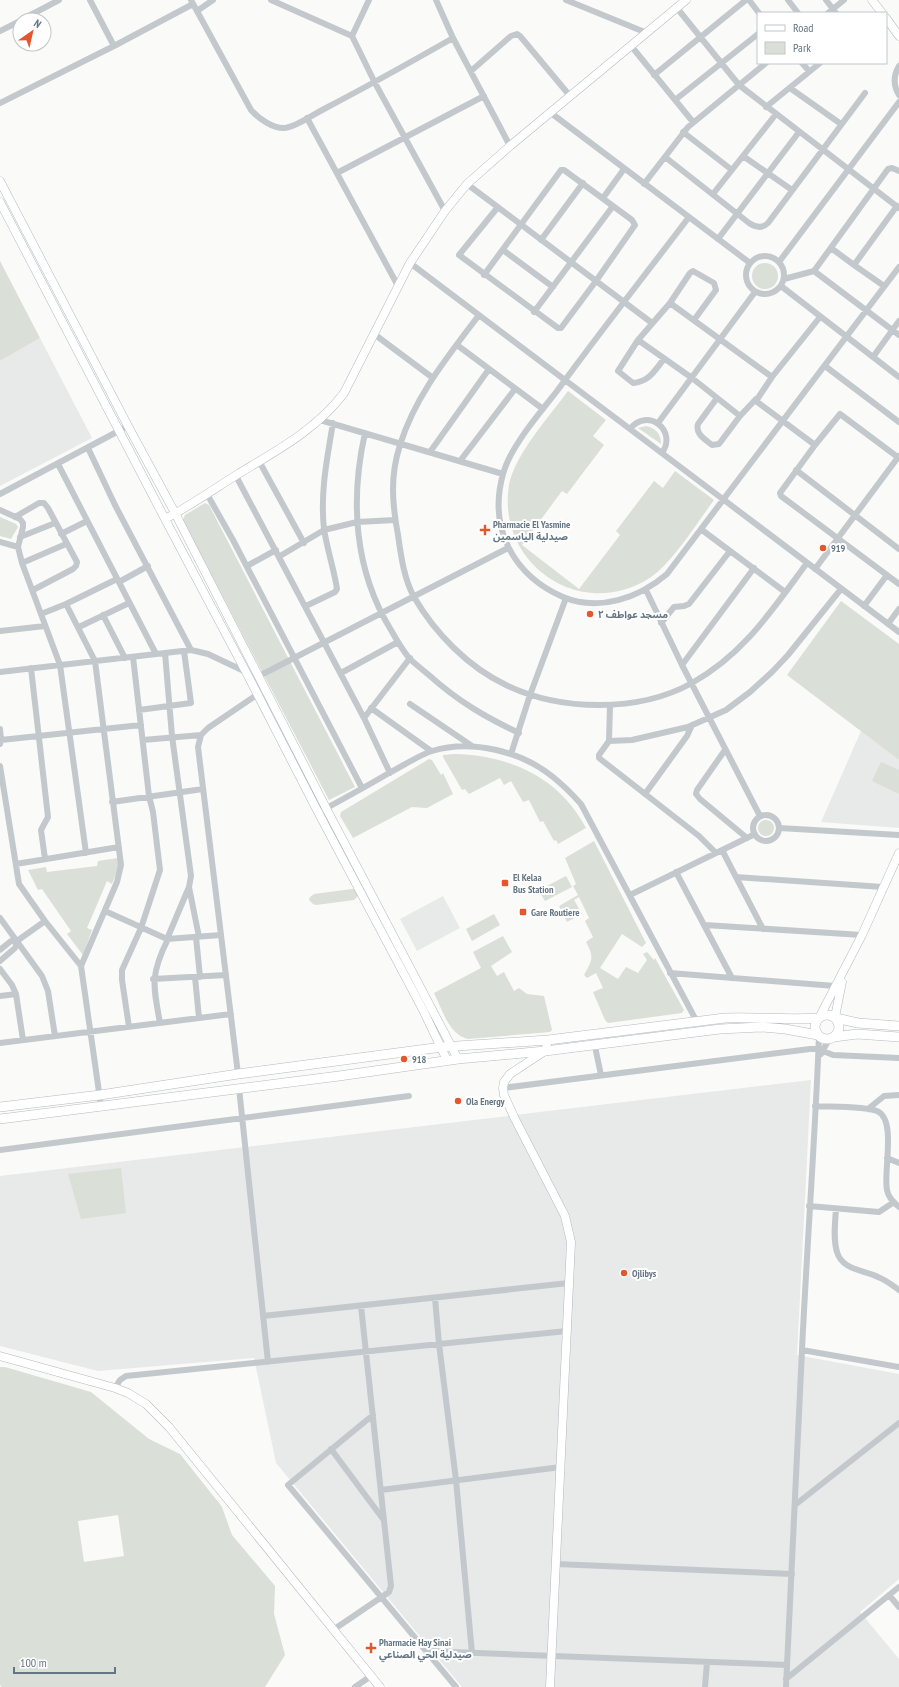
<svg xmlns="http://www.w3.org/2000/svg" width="899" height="1687" font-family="'PT Sans Narrow','Noto Sans Arabic',sans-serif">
<rect width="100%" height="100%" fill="#fafaf8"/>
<path fill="#e8e9e9" d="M40,338L92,438L0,486V361Z
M861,731L899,760V828L821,822Z
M443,896L460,928L417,951L400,919Z
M811,1080L797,1355L899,1374V1579L860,1612L899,1659V1687H462L276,1463L254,1358L98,1371L0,1346V1176Z"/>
<path fill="#dadfd7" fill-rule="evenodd" d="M0,261L40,338L0,361Z
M752 276a13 13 0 1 1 26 0a13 13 0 1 1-26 0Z
M568,391L606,420L593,436L604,445L567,494L562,491L522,545L579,589L620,535L616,531L654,481L663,488L675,471L714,500C697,523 673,562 651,577C583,623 496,565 509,485C515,454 549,417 568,391Z
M646,426C656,428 661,434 661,444L638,428Z
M205,503L209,505L355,787L329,800L183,520L185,515Z
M0,517L16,524L18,527L11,539L0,536Z
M841,601L899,644V760L787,675Z
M454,754C510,755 560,778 586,828L558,844L556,840L554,841L543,821L540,822L529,800L523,802L511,781L504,785L500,778L469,794L465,789L462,790L443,757V755Z
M429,759L432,760L441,775L443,773L453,794L427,808L412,807L353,838L340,816L341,812Z
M881,762L899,770V794L872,781Z
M758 828a8 8 0 1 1 16 0a8 8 0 1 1-16 0Z
M594,841L646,943L642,947L622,934L600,968L618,979L626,967L638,973L647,960L643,954L647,952L654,960L655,958L684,1010L682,1013L608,1023L605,1020L593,992L603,988L596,973L587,978L584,975C593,959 594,957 586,942L593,937L585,921L589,918L579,897L574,900L582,914L567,922L559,906L578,895L573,886L576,884L565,858Z
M118,858V868L112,884L107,881L87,928L92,930L83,955L67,934L71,931L42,889L38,890L28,870L46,867L47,872L97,866L98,861Z
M566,876L572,887L545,901L540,893L542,891L541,889Z
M352,889H356L359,895L354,900L316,905L313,904L309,900L310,897L314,894Z
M494,914L500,925L472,941L466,929Z
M503,936L512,952L491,966L497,976L504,972L514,991L519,988L527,994L544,996L552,1030L550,1032L468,1039C449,1035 442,1009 434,993L481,968L473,952Z
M121,1168L126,1213L81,1219L68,1174Z
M0,1367H5L91,1392L149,1439L180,1454L222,1507L232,1535L275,1586L274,1614L285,1655L265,1687H2L0,1685ZM118,1515L124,1556L84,1562L78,1521Z"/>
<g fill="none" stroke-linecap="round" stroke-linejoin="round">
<g stroke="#b3babf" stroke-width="9">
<path id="secondary" d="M872,0L882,13
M886,18L899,36
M0,181L128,426L175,513L326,808L458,1059
M0,202L165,519L246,672L318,812L423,1010L447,1060
M165,519C190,506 214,489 238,474C276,451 316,430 344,393L410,263L445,211L467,184L510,146L686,0
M820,1016L862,935L899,853
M835,1017L842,982
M548,1040L545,1051L510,1074L504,1082L503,1088L504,1095L515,1119L565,1216L571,1242L550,1687
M0,1356L115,1388L128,1393L146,1404L169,1427L380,1687"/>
</g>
<g stroke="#b5babe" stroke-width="10">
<path id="primary" d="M815 1027a12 12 0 1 1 24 0a12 12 0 1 1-24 0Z
M836,1018L858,1023L899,1026
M834,1037L857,1034L899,1037
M0,1107L100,1095L238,1074L442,1047L548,1040L725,1018C756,1017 788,1020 819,1018
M0,1119L339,1076L458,1059L545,1051L720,1029L761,1027L785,1029L818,1035"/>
</g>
<path stroke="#c3c8cc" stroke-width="6" d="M90,0L114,46
M191,0L251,110C258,118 273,129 285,128C296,127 314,114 324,109C368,86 411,62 453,38
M271,0L352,36
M369,0L352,36L375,83L445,211
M436,0L453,38L510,146
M566,0L647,33
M749,0L759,13
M788,0L798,13
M826,0L836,13
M677,8L739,85L899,208
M197,11L213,0
M828,13L844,0
M21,20L59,0
M0,31L20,21
M632,47L693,122
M802,63L809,71
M899,66C893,76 893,85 899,95
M471,71L511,36L517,34L520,36L570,96
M654,75L746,0
M790,88L841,124
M675,100L758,34
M0,103L114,46L193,4
M766,107L820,63
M551,113L750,263
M307,118L398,286
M683,132L732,170
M743,156L792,190
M665,157L749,223C755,227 762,229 768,223L865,93
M337,173L484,96
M467,184L652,323
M644,184L688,127L766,63
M713,194L776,114
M603,198L624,169
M689,217C645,275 600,332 557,391C540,413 510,447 503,474C488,528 513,575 563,597C599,612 639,598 667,574L899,267
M718,239L799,132
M541,240L583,183
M831,248L854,265
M503,250L553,287
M746 275a19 19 0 1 1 38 0a19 19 0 1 1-38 0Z
M779,262L899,102
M410,263L899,632
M814,271L888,169L892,168L899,171
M484,275L561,170H564L632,220L635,225L596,281L561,328H558L459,255L498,207
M784,279L814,271L899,335
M781,286L899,377
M884,286L854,265L897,206
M670,303L690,273L693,271L714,283L716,290L694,320
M534,312L613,206
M479,315C449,355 415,396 400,445C390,476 392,503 398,535C401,556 404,579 414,597C435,633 468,667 506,685C560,711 638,713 692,683C744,654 772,610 807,563
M374,334L433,378
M638,340L692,378L740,416L756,399
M457,345L543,409
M873,357L899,321
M664,359C654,371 650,381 633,383L618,371L638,340L670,303L772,377
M825,366L899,422
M717,398L698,424C695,434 705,439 712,445L719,444L740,416
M320,420L503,474
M658,423L755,292
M630,429C647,407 678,430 662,453
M365,433C350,500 354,570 391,630C396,639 402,649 409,658C415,664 423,670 430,676C458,701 485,717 519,733
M815,445L756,401L772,377L820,317
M88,448L115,505L191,650
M430,452L489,369
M899,458L840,414L815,445L780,493L781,496L899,584
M259,461L304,543
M460,461L515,389
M58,464L156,654
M796,470L899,549
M236,476L364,718L390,773
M0,494L128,426
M207,494L233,540L362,788
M0,510L20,519L23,523V527L18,547L22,563L60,665L86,853
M15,517L39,503H44L48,508L77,562L76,566L73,569L33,590
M702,530L785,592
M61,534L87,521
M20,537L55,523
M0,542L18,547
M280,556L324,530L357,522L395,520
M22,563L66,544
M247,566L276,550
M815,569L899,456
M119,582L148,566
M646,590L682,665L760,816
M66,604L95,661L121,865L117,882L81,966
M306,606L335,592L337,589C334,569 327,549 324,529C320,493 327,459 333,423
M864,606L887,575
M41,614L66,604L117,579
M103,615L125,658
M661,623L674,607L684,606L689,604L730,551
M888,624L899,609
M79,627L129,603
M0,631L45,626
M165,653L172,736L191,876L189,887L167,939
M133,657L149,796L153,812L160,870L141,928
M682,665L754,568
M31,668L48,817L41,830L45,859
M0,672L191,650L208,654L246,672
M341,673L398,642
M259,676L508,548
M410,704L472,746
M610,705L609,741L599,755V758L699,836L716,853
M371,708L431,751
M139,710L191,703L184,651
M364,718L410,658
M0,729L1,740L0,744
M1,740L141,725
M143,740L201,735
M609,741L632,740L688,727L726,710L750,692L772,672L788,655L841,589
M725,750L697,790L696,794L700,799L747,838
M511,754L530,695L566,598
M0,766L19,884L45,921L81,966L101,1106
M645,794L687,736L692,725
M112,802L203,789
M323,810C345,798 367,786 389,773C403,766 417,756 432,751C471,739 521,751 553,777C563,785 572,794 581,804L697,1022
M753 828a13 13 0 1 1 26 0a13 13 0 1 1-26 0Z
M779,828L899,835
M722,850L763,929
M16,864L119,847
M676,872L732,978
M736,877L883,887
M189,887L199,937
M630,895L755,834
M105,911L167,939L221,935
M0,918L42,976L48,991L55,1036
M705,925L862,935
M196,937L200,977
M0,950L11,941H17
M0,961L15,948L17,941L45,921
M0,969L12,985L16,994L23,1040
M670,973L835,986
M195,977L199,1018
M153,979L226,975
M0,996L16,994
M160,1023C153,985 150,975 168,939
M129,1027L122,980V970L141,928
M819,1036C815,1140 807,1245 802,1350L899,1367
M594,1042L601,1075
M0,1043L231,1014
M821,1054L829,1039
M238,1074L198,747L201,735L208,728L258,694L266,690
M239,1088L268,1362
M503,1088L810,1049H818L833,1055L899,1058
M815,1106C830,1107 864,1106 877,1111C897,1119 883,1172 887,1190C888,1196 894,1203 899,1207
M868,1109L884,1096L899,1095
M0,1150L409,1096
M887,1158L899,1163
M809,1206L879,1212L894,1202
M836,1209C835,1223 833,1239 837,1252C842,1270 864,1270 878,1277C886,1280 892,1285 899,1290
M435,1298L439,1344L456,1480L472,1653
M263,1316L569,1283
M115,1388L120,1380L126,1376L567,1331
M373,1415L288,1485L456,1687
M331,1449L383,1519
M381,1490L561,1467
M795,1505L899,1423
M556,1564L792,1574
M889,1595L899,1607
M333,1630L389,1592L391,1586L361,1306
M427,1651L787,1665
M786,1679L899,1587
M355,1687L371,1676
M705,1687L707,1662
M786,1687L802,1350"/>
<use href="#secondary" stroke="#fff" stroke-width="8"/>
<use href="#primary" stroke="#fff" stroke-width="9"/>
</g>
<g fill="#e4572e" stroke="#fff" stroke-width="1.5">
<path d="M483 524h4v4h4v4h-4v4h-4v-4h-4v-4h4z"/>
<circle cx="823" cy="548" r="4"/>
<circle cx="590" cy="614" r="4"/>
<rect x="501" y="879" width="8" height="8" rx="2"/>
<rect x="519" y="908" width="8" height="8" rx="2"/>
<circle cx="404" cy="1059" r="4"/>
<circle cx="458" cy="1101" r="4"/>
<circle cx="624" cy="1273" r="4"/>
<path d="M369 1642h4v4h4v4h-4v4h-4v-4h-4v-4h4z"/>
</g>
<g text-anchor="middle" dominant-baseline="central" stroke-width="4" stroke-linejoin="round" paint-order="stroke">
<g font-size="10" font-weight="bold" fill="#657683" stroke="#fff" text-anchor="start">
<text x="493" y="524">Pharmacie El Yasmine<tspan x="493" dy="12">صيدلية الياسمين</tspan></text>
<text x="831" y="548">919</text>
<text x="598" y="614">مسجد عواطف ٢</text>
<text x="513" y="877">El Kelaa<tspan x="513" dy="12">Bus Station</tspan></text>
<text x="531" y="912">Gare Routiere</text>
<text x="412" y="1059">918</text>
<text x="466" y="1101">Ola Energy</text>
<text x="632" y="1273">Ojlibys</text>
<text x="379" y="1642">Pharmacie Hay Sinai<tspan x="379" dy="12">صيدلية الحي الصناعي</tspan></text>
</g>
</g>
<rect x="757" y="12" width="130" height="52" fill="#ffffff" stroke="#c1c8cd"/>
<rect x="765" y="25" width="20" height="6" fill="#ffffff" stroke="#c1c8cd"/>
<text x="793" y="32" font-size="12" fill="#657683">Road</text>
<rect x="765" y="42" width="20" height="12" fill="#dadfd7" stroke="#c1c8cd"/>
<text x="793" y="52" font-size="12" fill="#657683">Park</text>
<g transform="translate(32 32) rotate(34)"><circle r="19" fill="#ffffff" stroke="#c1c8cd"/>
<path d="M0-3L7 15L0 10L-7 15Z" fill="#e4572e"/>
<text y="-6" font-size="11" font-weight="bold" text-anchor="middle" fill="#657683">N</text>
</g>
<path d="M14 1667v6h101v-6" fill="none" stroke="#657683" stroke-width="2"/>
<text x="20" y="1667" font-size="12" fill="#657683" stroke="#ffffff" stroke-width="3" paint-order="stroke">100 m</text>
</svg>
